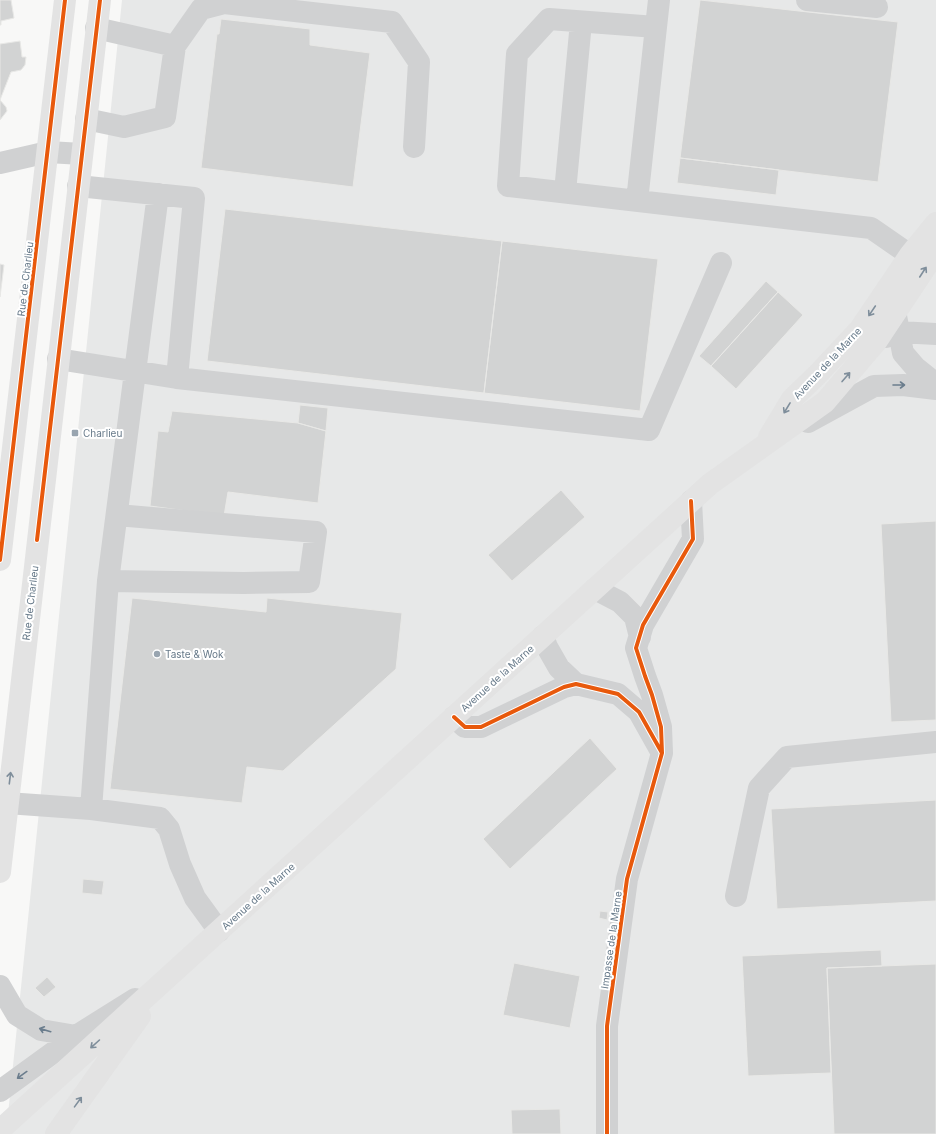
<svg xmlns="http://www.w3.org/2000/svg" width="936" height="1134" font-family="Inter,sans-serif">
<rect width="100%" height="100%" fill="#f8f8f7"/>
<path fill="#e7e8e8" d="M122,0H936V1134H6Z"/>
<path fill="#d2d3d3" stroke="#e8e8e6" d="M0,0H11L14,18L1,21V25H0Z
M700,0L898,22L878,182L680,158Z
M221,19L310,29V45L370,53L353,187L201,168L217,34H219Z
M20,41L22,57H26L25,65L21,70L11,72L0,100L6,107L7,111L0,120V44Z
M680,158L779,170L776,195L677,183Z
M225,209L502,241L484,393L207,361Z
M502,241L658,259L640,411L484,393Z
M0,264L4,265L0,297Z
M766,281L778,292L711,366L699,356Z
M778,292L803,315L736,389L711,366Z
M300,405L328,408L326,431L298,423Z
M172,411L298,423L326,431L318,503L228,492L224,516L150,506L158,431L168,432Z
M561,490L585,517L512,581L488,555Z
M936,521V720L891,722L881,524Z
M132,598L266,612L267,598L402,613L396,669L283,771L247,767L242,803L110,789Z
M590,738L617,769L510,869L483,839Z
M936,800V901L777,909L771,809Z
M83,879L104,881L102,895L82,893Z
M600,911L608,912L607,920L599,918Z
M881,950L882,966L827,968L831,1073L748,1076L742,956Z
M514,963L580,976L570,1028L503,1015Z
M936,964V1134H834L827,968Z
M47,977L56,987L44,997L35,988Z
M560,1109L561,1134H512L511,1110Z"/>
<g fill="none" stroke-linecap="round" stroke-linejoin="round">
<path stroke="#d0d1d2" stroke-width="22" d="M807,0L877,7
M656,27L659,0
M175,46L201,9L224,3L392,22L419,62L414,147
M86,119L124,127L165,117L175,46L96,28
M0,163L48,152L82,154
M565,192L581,22
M637,201L656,27L549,19L517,54L508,186L871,228L910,255
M893,300L903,353L915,367L936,384
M886,337L899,332L936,334
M58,359L177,378L194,198L78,186
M177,378L649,430L721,263
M808,422L874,386L903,385L936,389
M108,581L244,583L309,582L316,532L117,515
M595,589L620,602L635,617L640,637
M543,636L547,647L559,668L576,684
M454,717L465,727H481L564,687L576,684L618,694L639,712L662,753L661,727L652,695L645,676L636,648L643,625L693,539L691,501
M7,803L91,809L108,581L158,194
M91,809L160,818L169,829L180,864L195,898L219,931
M736,896L759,788L787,757L936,742
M0,986L17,1015L41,1030L76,1036L135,999
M0,1091L76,1036
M607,1134V1026L627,879L662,753"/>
<path stroke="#e3e3e3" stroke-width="22" d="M769,437L792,399L817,375L860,329L910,255L936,223
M0,560L65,0
M0,872L100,0
M0,1130L710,484L825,402L876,342L933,256L936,249
M56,1134L140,1016"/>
<g stroke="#fff" stroke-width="6">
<path id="cycleway" d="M37,540L100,0
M0,560L65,0
M454,717L465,727H481L564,687L576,684L618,694L639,712L662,753L661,727L652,695L645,676L636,648L643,625L693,539L691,501
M607,1134V1026L627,879L662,753"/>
</g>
<use href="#cycleway" stroke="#e8590c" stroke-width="4"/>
</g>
<defs><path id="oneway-shaft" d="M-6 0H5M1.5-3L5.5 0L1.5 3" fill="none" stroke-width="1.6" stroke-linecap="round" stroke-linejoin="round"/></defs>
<g stroke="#7f8e9b">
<use href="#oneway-shaft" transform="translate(923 272) rotate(-57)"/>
<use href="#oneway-shaft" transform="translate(872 311) rotate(124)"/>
<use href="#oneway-shaft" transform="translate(846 377) rotate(-49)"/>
<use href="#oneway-shaft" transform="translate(787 408) rotate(121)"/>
<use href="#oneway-shaft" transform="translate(10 778) rotate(-83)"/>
<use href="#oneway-shaft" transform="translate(95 1044) rotate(138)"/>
<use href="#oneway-shaft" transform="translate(78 1102) rotate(-54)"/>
</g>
<g stroke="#6b7d8d">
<use href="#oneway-shaft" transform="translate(899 385)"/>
<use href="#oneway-shaft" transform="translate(45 1030) rotate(-164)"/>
<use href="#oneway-shaft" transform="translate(22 1075) rotate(144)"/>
</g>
<g fill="#99a5b0" stroke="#fff" stroke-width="1.5">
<rect x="71" y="429" width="8" height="8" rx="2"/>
<circle cx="157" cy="654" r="4"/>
</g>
<g text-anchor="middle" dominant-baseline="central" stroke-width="4" stroke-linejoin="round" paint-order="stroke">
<g font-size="10" fill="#667989" stroke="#fff">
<text transform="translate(25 279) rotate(-83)">Rue de Charlieu</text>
<text transform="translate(827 363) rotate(-47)">Avenue de la Marne</text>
<text transform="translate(30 603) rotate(-83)">Rue de Charlieu</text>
<text transform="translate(497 678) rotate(-42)">Avenue de la Marne</text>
<text transform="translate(258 896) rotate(-42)">Avenue de la Marne</text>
<text transform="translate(611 940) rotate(-82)">Impasse de la Marne</text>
</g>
<g font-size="10" fill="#667989" stroke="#fff" text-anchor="start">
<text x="83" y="433">Charlieu</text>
<text x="165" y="654">Taste &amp; Wok</text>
</g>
</g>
</svg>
